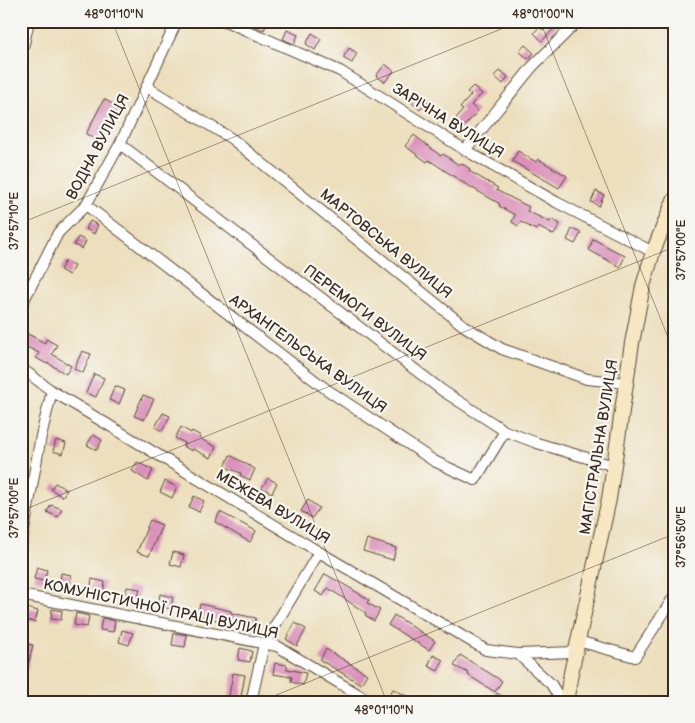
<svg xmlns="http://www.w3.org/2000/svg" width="695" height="723" font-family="'Balsamiq Sans',sans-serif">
<rect width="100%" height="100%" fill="#f6f6f2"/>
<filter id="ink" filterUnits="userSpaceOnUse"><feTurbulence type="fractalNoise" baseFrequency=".02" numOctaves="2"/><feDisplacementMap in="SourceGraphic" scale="10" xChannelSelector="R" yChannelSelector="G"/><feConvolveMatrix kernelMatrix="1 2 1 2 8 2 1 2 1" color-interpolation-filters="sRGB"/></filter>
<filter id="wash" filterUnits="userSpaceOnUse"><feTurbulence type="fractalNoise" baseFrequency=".0096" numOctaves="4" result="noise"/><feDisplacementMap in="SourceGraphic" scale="20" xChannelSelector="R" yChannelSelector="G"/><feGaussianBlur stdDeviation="1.12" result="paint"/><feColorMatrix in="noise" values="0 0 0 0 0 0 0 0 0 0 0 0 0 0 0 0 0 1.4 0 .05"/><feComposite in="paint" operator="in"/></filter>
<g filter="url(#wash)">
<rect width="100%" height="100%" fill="#eddfbd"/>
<g id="blocks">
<path fill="#da8fba" d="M255,21H268L264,30L253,26Z
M552,21L559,23L542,41L534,33L539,27L543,30Z
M664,21H674V30L663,29Z
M287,30L298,35L294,44L283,39Z
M312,33L321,39L315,50L306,44Z
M525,45L534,53L528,59L519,51Z
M349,48L357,53L352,63L343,58Z
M385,64L394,71L385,82L376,76Z
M500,70L508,77L503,84L494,76Z
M473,86L482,94L471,105L478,111L460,131L451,124L463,110L460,108L471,95L467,92Z
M418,92L428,101L420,110L410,101Z
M104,99L118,107L100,142L86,134Z
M414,135L441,156L443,154L459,165L461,163L470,169L469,171L498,188L496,190L529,207L527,211L550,222L551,219L560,224L554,235L538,227L536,230L521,222L518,226L512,222L515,215L499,206L500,204L462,182L429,160L427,162L405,146Z
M518,151L536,162L538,159L567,176L559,188L512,161Z
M596,191L604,195L599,206L591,202Z
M90,221L98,225L94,234L86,229Z
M572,229L581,233L575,244L567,240Z
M78,237L86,241L82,249L74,245Z
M593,239L625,256L620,267L589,250Z
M65,261L74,266L69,275L60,270Z
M26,333L45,343L46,339L57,345L52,354L71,366L66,374L48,363L47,364L36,358L39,353L21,344Z
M82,351L91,354L83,373L74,369Z
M94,374L104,378L96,397L86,393Z
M115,386L125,390L119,404L109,400Z
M143,395L154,399L144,420L134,416Z
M163,413L170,416L162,431L155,427Z
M181,427L191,433L192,431L201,436L199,438L216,447L211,458L193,449L192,451L183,446L185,443L175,438Z
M93,435L102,440L97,450L87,445Z
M56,440L66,443L63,454L53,451Z
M230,455L255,469L250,480L240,475L241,473L225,467Z
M137,462L153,470L148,481L132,471Z
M268,478L277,483L272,493L262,488Z
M165,481L177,487L172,498L160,492Z
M55,483L67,490L62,497L51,489Z
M194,496L204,501L199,512L189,507Z
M308,500L319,508L312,518L301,511Z
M51,505L62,509L58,517L47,512Z
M220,512L256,531L250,542L215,522Z
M150,520L162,525L149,556L137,552Z
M367,539L396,548L393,560L363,551Z
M173,552L184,555L181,567L170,564Z
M37,567L47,570L44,581L34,579Z
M61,573L71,575L70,584L60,583Z
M325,574L350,588L369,600L367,603L380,610L374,621L365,615L366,613L328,588L323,596L315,591Z
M92,579L105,582L103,594L90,591Z
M127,587L140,589L137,601L125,599Z
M160,594L173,597L171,609L158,606Z
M200,604L231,611V613L256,618L254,630L241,628L242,625L197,616Z
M27,608L38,611L35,622L24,620Z
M52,609L62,611L61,620L51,619Z
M76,613L89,616L87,627L74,625Z
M394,615L435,641L429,650L388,625Z
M102,618L115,621L113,632L100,630Z
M295,623L306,629L297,646L286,639Z
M122,630L133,633L129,645L119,642Z
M174,633L187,635L185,647L172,645Z
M21,643L33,645L25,678L21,677Z
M240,648L252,651L250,662L238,660Z
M326,649L367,674L361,684L320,660Z
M433,655L443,660L438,671L428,666Z
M460,655L502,681L495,692L468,675L469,673L454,666Z
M275,663L287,665V669L306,673L303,685L291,682L292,677L273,674Z
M233,673L245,675L240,702H228Z
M393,689L405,695L413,702H391L387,699Z
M497,693L512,702H492Z"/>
</g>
</g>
<g filter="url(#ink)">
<use href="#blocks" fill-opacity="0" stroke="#564536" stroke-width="1"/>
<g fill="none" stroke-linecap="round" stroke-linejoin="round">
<g stroke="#564536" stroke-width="12">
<path id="minor" d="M225,21L340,71L465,150L556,202L653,252
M23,48L29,21
M147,87L232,139L464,326L502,349L587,379L626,383
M120,144L443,391L505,431L537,443L614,466
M465,150L532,67L578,21
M86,205L326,389L434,461L475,480L505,431
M21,306L58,233L86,205L120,144L177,21
M21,368L52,391L319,552L486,650L518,654L575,652
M21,547L41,436L52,391
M21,595L277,646L371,702
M578,641L635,657L674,597
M518,654L551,684L562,702
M251,702L264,644L319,552"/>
</g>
<g stroke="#564536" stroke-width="16">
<path id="secondary" d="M566,702L571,673L609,499L632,343L643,286L653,252L674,200"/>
</g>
<use href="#minor" stroke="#fff" stroke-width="10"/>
<use href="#secondary" stroke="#f7e8c3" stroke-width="14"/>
</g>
</g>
<path fill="none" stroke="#3b2a1e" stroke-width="1" stroke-opacity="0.45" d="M112,21L387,702M540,21L674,352M21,223L521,21M21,511L674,247M259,702L674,534"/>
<g text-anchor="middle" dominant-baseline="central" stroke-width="4.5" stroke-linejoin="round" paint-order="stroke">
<g font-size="15" fill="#3b2a1e" stroke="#f6f6f2">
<text transform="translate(448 121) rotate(32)">ЗАРІЧНА ВУЛИЦЯ</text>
<text transform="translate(98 147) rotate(-62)">ВОДНА ВУЛИЦЯ</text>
<text transform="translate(386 244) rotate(39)">МАРТОВСЬКА ВУЛИЦЯ</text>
<text transform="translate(365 313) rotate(37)">ПЕРЕМОГИ ВУЛИЦЯ</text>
<text transform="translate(308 354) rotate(36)">АРХАНГЕЛЬСЬКА ВУЛИЦЯ</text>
<text transform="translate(599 447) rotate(-81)">МАГІСТРАЛЬНА ВУЛИЦЯ</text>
<text transform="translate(273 507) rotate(31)">МЕЖЕВА ВУЛИЦЯ</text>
<text transform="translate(161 609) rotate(12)">КОМУНІСТИЧНОЇ ПРАЦІ ВУЛИЦЯ</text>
</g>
</g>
<rect width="695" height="723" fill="none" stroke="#f6f6f2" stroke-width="55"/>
<rect x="28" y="28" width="640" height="668" fill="none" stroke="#3b2a1e" stroke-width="2"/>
<g font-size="12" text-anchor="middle" fill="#3b2a1e">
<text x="114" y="18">48°01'10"N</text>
<text x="543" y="18">48°01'00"N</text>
<text transform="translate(14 221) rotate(-90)" y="4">37°57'10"E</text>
<text transform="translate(681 250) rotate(-90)" y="4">37°57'00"E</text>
<text transform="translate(14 508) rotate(-90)" y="4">37°57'00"E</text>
<text transform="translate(681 537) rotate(-90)" y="4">37°56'50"E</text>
<text x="384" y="714">48°01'10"N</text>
</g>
</svg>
